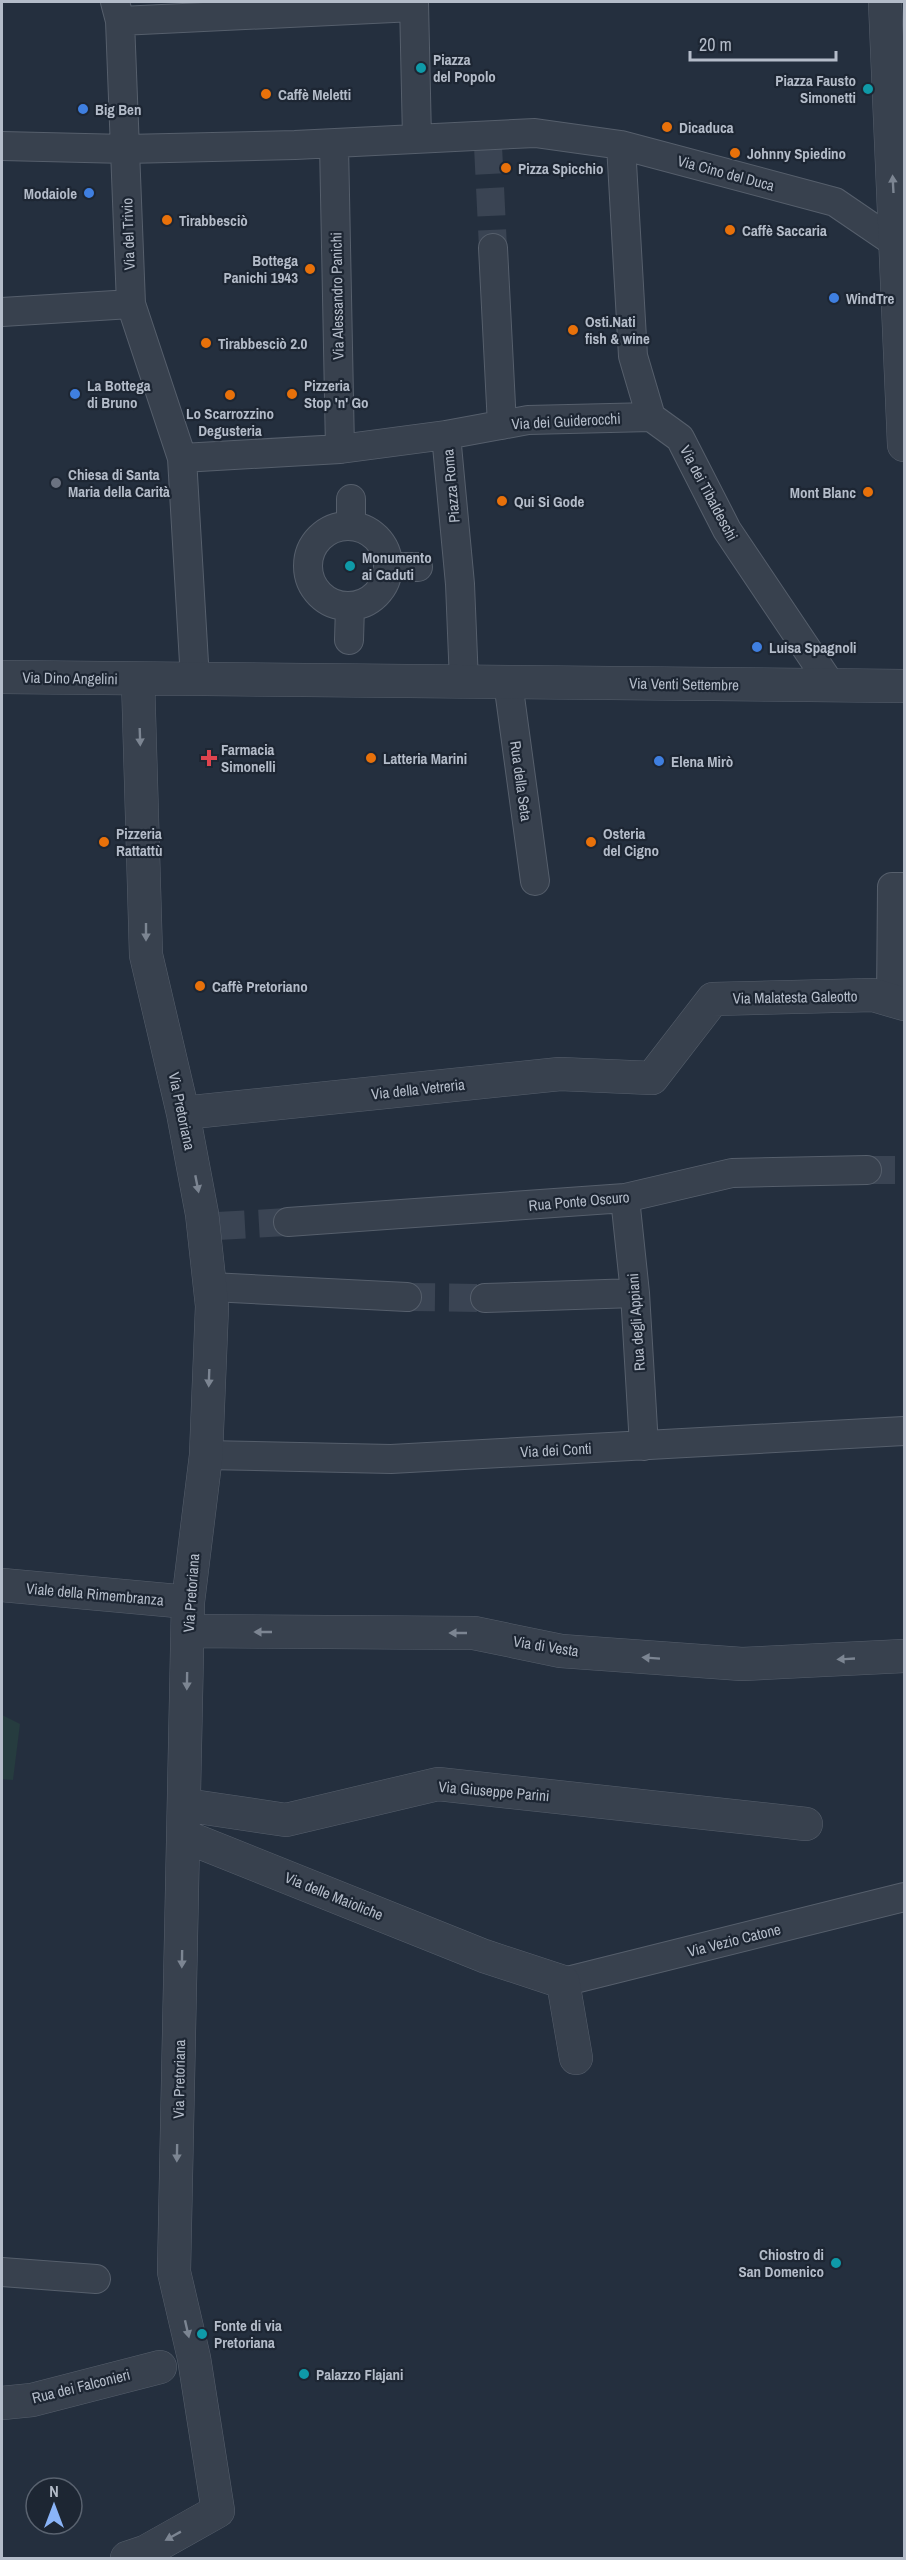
<svg xmlns="http://www.w3.org/2000/svg" width="906" height="2560" font-family="'Archivo Narrow',sans-serif">
<rect width="100%" height="100%" fill="#242f3e"/>
<path fill="#263c3f" d="M2,1715L20,1724L13,1780L2,1779Z"/>
<g fill="none" stroke-linecap="round" stroke-linejoin="round">
<path stroke="#3a4453" stroke-width="28" stroke-dasharray="28 14" stroke-linecap="butt" d="M488,146L493,248
M867,1170H904
M217,1226L288,1222
M407,1297L485,1298"/>
<g stroke="#565f6c" stroke-width="30">
<path id="pedestrian" d="M115,2L120,21L131,304L182,458L195,680
M414,2L417,139
M120,21L414,7
M334,144L340,449
M621,145L633,356L651,417L680,438L727,530L831,685
M2,146L126,149L295,145L535,133L621,145L835,202L904,249
M493,248L502,425
M2,312L131,304
M446,435L528,420L651,417
M182,458L340,449L446,435L460,584L464,682
M351,499V525
M308 566a40 40 0 1 1 80 0a40 40 0 1 1-80 0Z
M389,567H418
M349,640L350,606
M508,682L535,881
M891,1000L892,887H904
M625,1198L635,1293L644,1446
M288,1222L625,1198L732,1173L867,1170
M211,1287L407,1297
M485,1298L635,1293
M206,1455L391,1459L904,1431
M563,1982L904,1897
M2,2272L96,2279"/>
</g>
<g stroke="#565f6c" stroke-width="34">
<path id="minor" d="M885,2L904,445
M2,677L904,686
M183,1113L560,1074L652,1078L713,999L873,995L904,1004
M2,1585L188,1602
M188,1631L474,1633L561,1651L742,1664L904,1656
M185,1805L286,1820L438,1784L806,1824
M184,1836L484,1956L563,1982L576,2058
M2,2403L32,2400L160,2367
M127,2558L145,2552L218,2511L194,2358L174,2272L188,1602L206,1455L212,1306L202,1214L183,1113L146,955L138,679"/>
</g>
<use href="#pedestrian" stroke="#38414e" stroke-width="28"/>
<use href="#minor" stroke="#38414e" stroke-width="33"/>
</g>
<defs><path id="oneway-solid" d="M-6-.8H1V-3.2L6.5 0L1 3.2V.8H-6Z" transform="scale(1.5)"/></defs>
<g fill="#7c8592">
<use href="#oneway-solid" transform="translate(893 184) rotate(-93)"/>
<use href="#oneway-solid" transform="translate(140 737) rotate(88)"/>
<use href="#oneway-solid" transform="translate(146 932) rotate(90)"/>
<use href="#oneway-solid" transform="translate(197 1184) rotate(79)"/>
<use href="#oneway-solid" transform="translate(209 1378) rotate(92)"/>
<use href="#oneway-solid" transform="translate(263 1632) rotate(-180)"/>
<use href="#oneway-solid" transform="translate(458 1633) rotate(-180)"/>
<use href="#oneway-solid" transform="translate(651 1658) rotate(-176)"/>
<use href="#oneway-solid" transform="translate(846 1659) rotate(177)"/>
<use href="#oneway-solid" transform="translate(187 1681) rotate(91)"/>
<use href="#oneway-solid" transform="translate(182 1959) rotate(91)"/>
<use href="#oneway-solid" transform="translate(177 2153) rotate(91)"/>
<use href="#oneway-solid" transform="translate(187 2329) rotate(77)"/>
<use href="#oneway-solid" transform="translate(173 2536) rotate(151)"/>
</g>
<g fill="#0f9aa8" stroke="#1d2633" stroke-width="2">
<circle cx="421" cy="68" r="6"/>
<circle cx="868" cy="89" r="6"/>
<circle cx="350" cy="566" r="6"/>
<circle cx="836" cy="2263" r="6"/>
<circle cx="202" cy="2334" r="6"/>
<circle cx="304" cy="2374" r="6"/>
</g>
<g fill="#e8710a" stroke="#1d2633" stroke-width="2">
<circle cx="266" cy="94" r="6"/>
<circle cx="667" cy="127" r="6"/>
<circle cx="735" cy="153" r="6"/>
<circle cx="506" cy="168" r="6"/>
<circle cx="167" cy="220" r="6"/>
<circle cx="730" cy="230" r="6"/>
<circle cx="310" cy="269" r="6"/>
<circle cx="573" cy="330" r="6"/>
<circle cx="206" cy="343" r="6"/>
<circle cx="292" cy="394" r="6"/>
<circle cx="230" cy="395" r="6"/>
<circle cx="868" cy="492" r="6"/>
<circle cx="502" cy="501" r="6"/>
<circle cx="371" cy="758" r="6"/>
<circle cx="104" cy="842" r="6"/>
<circle cx="591" cy="842" r="6"/>
<circle cx="200" cy="986" r="6"/>
</g>
<g fill="#3f7fe0" stroke="#1d2633" stroke-width="2">
<circle cx="83" cy="109" r="6"/>
<circle cx="89" cy="193" r="6"/>
<circle cx="834" cy="298" r="6"/>
<circle cx="75" cy="394" r="6"/>
<circle cx="757" cy="647" r="6"/>
<circle cx="659" cy="761" r="6"/>
</g>
<circle fill="#6b7280" stroke="#1d2633" stroke-width="2" cx="56" cy="483" r="6"/>
<path fill="#e0444e" stroke="#1d2633" stroke-width="2" d="M206 749h6v6h6v6h-6v6h-6v-6h-6v-6h6z"/>
<g text-anchor="middle" dominant-baseline="central" stroke-width="4.5" stroke-linejoin="round" paint-order="stroke">
<g font-size="15" font-weight="bold" fill="#b4bcc9" stroke="#1d2633" text-anchor="start">
<text x="433" y="59">Piazza<tspan x="433" dy="17">del Popolo</tspan></text>
<text x="856" y="80" text-anchor="end">Piazza Fausto<tspan x="856" dy="17">Simonetti</tspan></text>
<text x="278" y="94">Caffè Meletti</text>
<text x="95" y="109">Big Ben</text>
<text x="679" y="127">Dicaduca</text>
<text x="747" y="153">Johnny Spiedino</text>
<text x="518" y="168">Pizza Spicchio</text>
<text x="77" y="193" text-anchor="end">Modaiole</text>
<text x="179" y="220">Tirabbesciò</text>
<text x="742" y="230">Caffè Saccaria</text>
<text x="298" y="260" text-anchor="end">Bottega<tspan x="298" dy="17">Panichi 1943</tspan></text>
<text x="846" y="298">WindTre</text>
<text x="585" y="321">Osti.Nati<tspan x="585" dy="17">fish &amp; wine</tspan></text>
<text x="218" y="343">Tirabbesciò 2.0</text>
<text x="87" y="385">La Bottega<tspan x="87" dy="17">di Bruno</tspan></text>
<text x="304" y="385">Pizzeria<tspan x="304" dy="17">Stop 'n' Go</tspan></text>
<text x="230" y="413" text-anchor="middle">Lo Scarrozzino<tspan x="230" dy="17">Degusteria</tspan></text>
<text x="68" y="474">Chiesa di Santa<tspan x="68" dy="17">Maria della Carità</tspan></text>
<text x="856" y="492" text-anchor="end">Mont Blanc</text>
<text x="514" y="501">Qui Si Gode</text>
<text x="362" y="557">Monumento<tspan x="362" dy="17">ai Caduti</tspan></text>
<text x="769" y="647">Luisa Spagnoli</text>
<text x="221" y="749">Farmacia<tspan x="221" dy="17">Simonelli</tspan></text>
<text x="383" y="758">Latteria Marini</text>
<text x="671" y="761">Elena Mirò</text>
<text x="116" y="833">Pizzeria<tspan x="116" dy="17">Rattattù</tspan></text>
<text x="603" y="833">Osteria<tspan x="603" dy="17">del Cigno</tspan></text>
<text x="212" y="986">Caffè Pretoriano</text>
<text x="824" y="2254" text-anchor="end">Chiostro di<tspan x="824" dy="17">San Domenico</tspan></text>
<text x="214" y="2325">Fonte di via<tspan x="214" dy="17">Pretoriana</tspan></text>
<text x="316" y="2374">Palazzo Flajani</text>
</g>
<g font-size="15" fill="#b4bcc9" stroke="#1d2633">
<text transform="translate(726 173) rotate(15)">Via Cino del Duca</text>
<text transform="translate(128 234) rotate(-92)">Via del Trivio</text>
<text transform="translate(337 296) rotate(-91)">Via Alessandro Panichi</text>
<text transform="translate(566 421) rotate(-3)">Via dei Guiderocchi</text>
<text transform="translate(451 486) rotate(-95)">Piazza Roma</text>
<text transform="translate(709 493) rotate(62)">Via dei Tibaldeschi</text>
<text transform="translate(70 678) rotate(1)">Via Dino Angelini</text>
<text transform="translate(684 684) rotate(1)">Via Venti Settembre</text>
<text transform="translate(521 781) rotate(82)">Rua della Seta</text>
<text transform="translate(795 997) rotate(-1)">Via Malatesta Galeotto</text>
<text transform="translate(418 1089) rotate(-6)">Via della Vetreria</text>
<text transform="translate(182 1111) rotate(78)">Via Pretoriana</text>
<text transform="translate(579 1201) rotate(-5)">Rua Ponte Oscuro</text>
<text transform="translate(636 1322) rotate(-94)">Rua degli Appiani</text>
<text transform="translate(556 1450) rotate(-3)">Via dei Conti</text>
<text transform="translate(191 1593) rotate(-86)">Via Pretoriana</text>
<text transform="translate(95 1594) rotate(5)">Viale della Rimembranza</text>
<text transform="translate(546 1646) rotate(9)">Via di Vesta</text>
<text transform="translate(494 1791) rotate(5)">Via Giuseppe Parini</text>
<text transform="translate(334 1896) rotate(22)">Via delle Maioliche</text>
<text transform="translate(734 1940) rotate(-14)">Via Vezio Catone</text>
<text transform="translate(179 2079) rotate(-89)">Via Pretoriana</text>
<text transform="translate(81 2386) rotate(-14)">Rua dei Falconieri</text>
</g>
</g>
<rect width="906" height="2560" fill="none" stroke="#b4bcc9" stroke-width="6"/>
<g transform="translate(54 2506)"><circle r="28" fill="#1d2633" stroke="#59626f" stroke-width="1.5"/>
<path d="M0-4.5L10 22L0 15L-10 22Z" fill="#8ab4f8"/>
<text y="-9" font-size="16" font-weight="bold" text-anchor="middle" fill="#b4bcc9">N</text>
</g>
<path d="M690 51v9h146v-9" fill="none" stroke="#b4bcc9" stroke-width="3"/>
<text x="699" y="51" font-size="18" fill="#b4bcc9" stroke="#1d2633" stroke-width="4.5" paint-order="stroke">20 m</text>
</svg>
